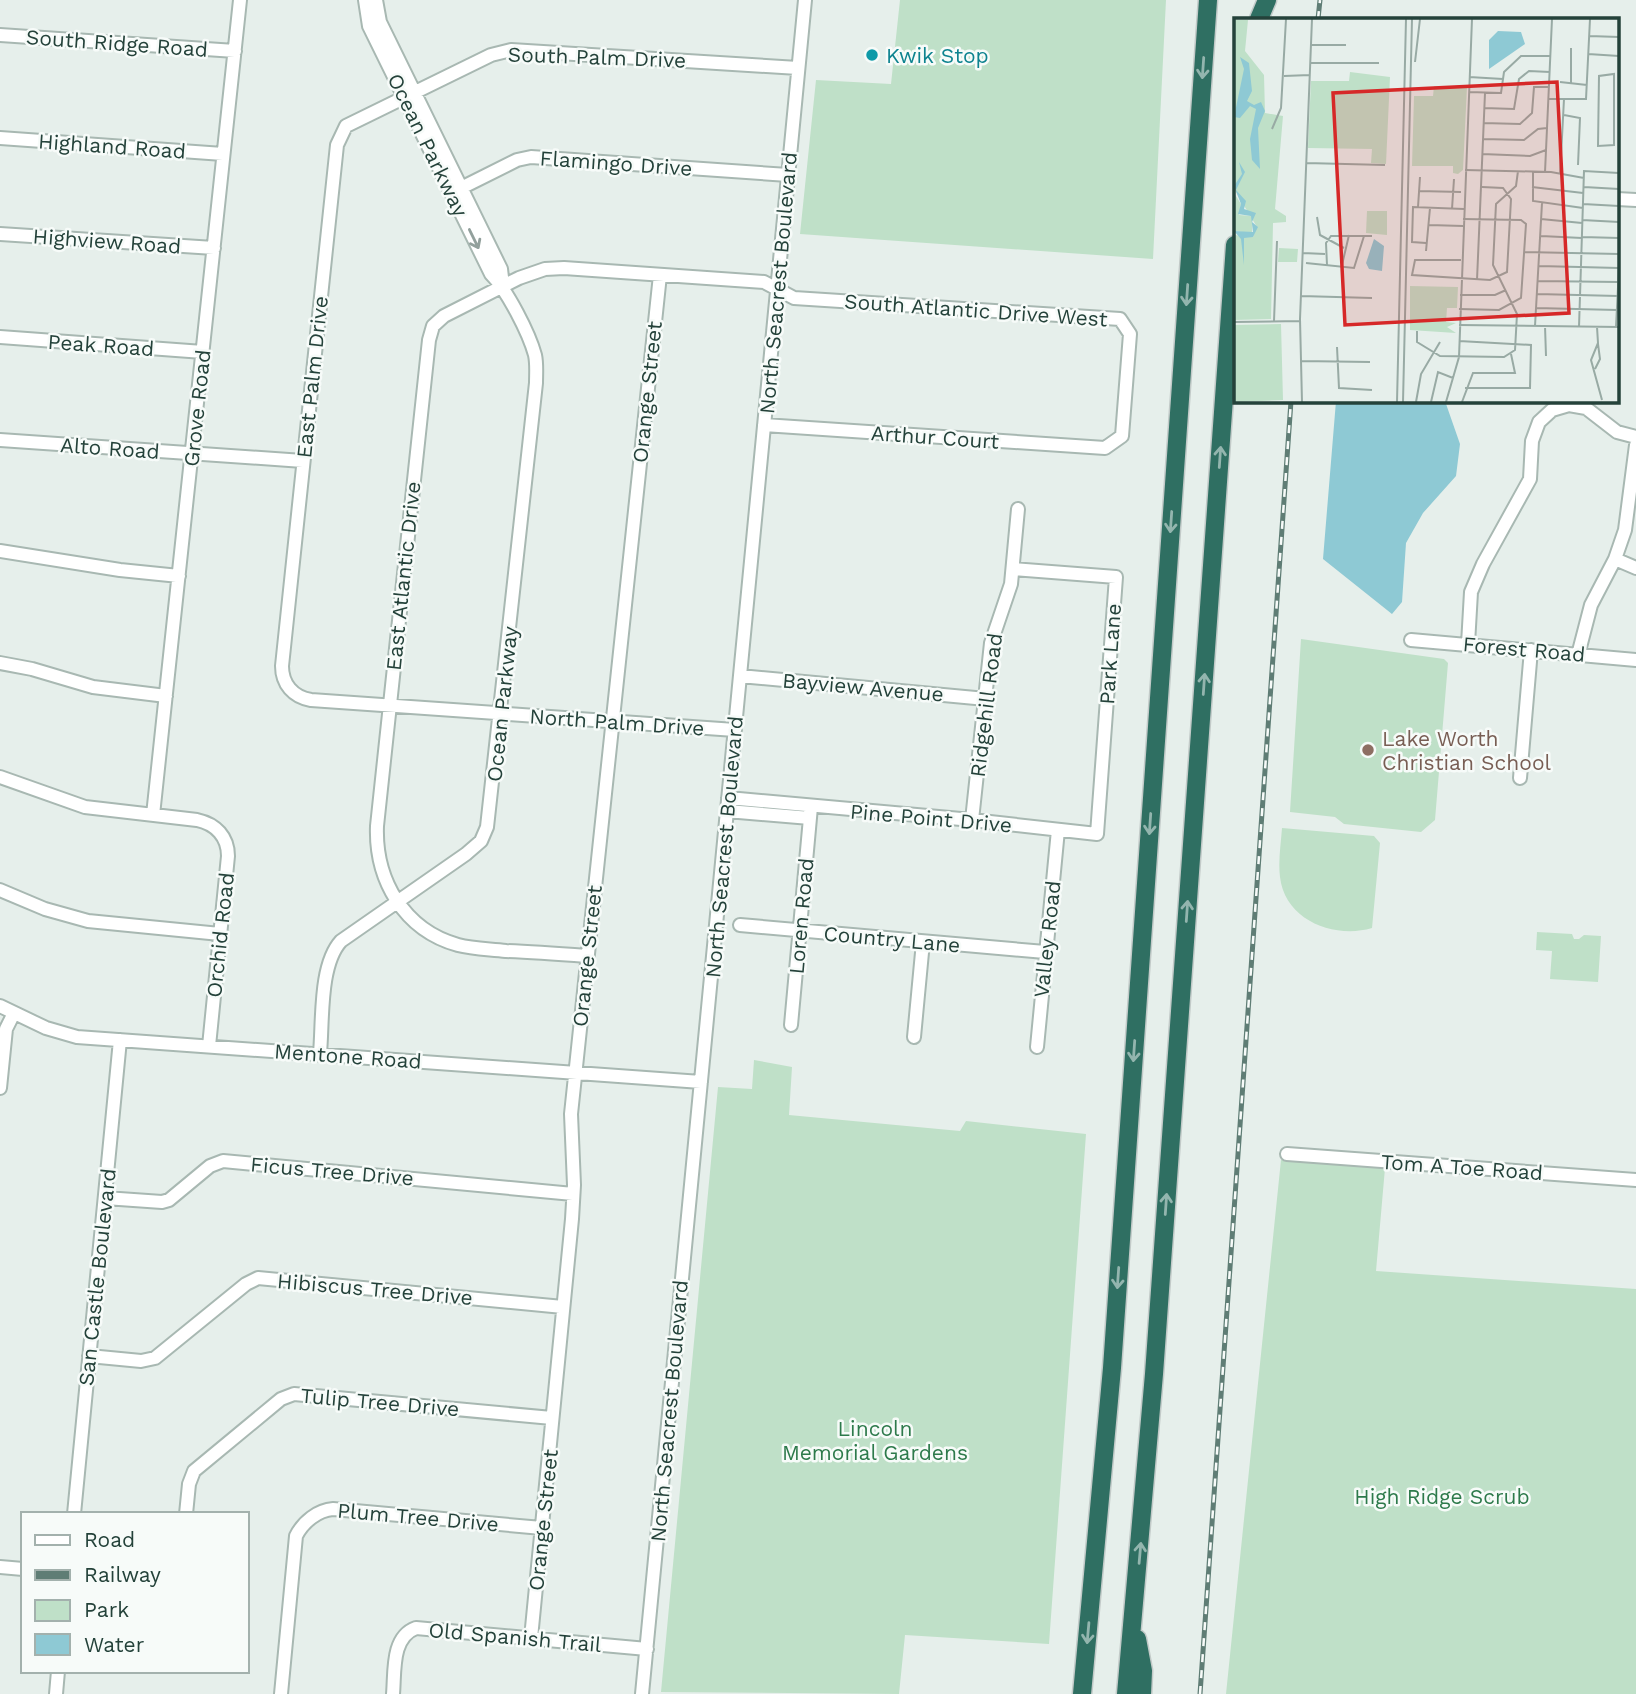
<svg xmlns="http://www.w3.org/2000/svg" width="1636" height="1694" font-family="'Work Sans',sans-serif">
<rect width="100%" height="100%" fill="#e6efeb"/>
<path fill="#bfe0c8" d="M900,0H1166L1153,259L800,234L816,80L891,84Z
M1301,639L1444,659L1448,663L1435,820L1421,832L1344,824L1335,817L1290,812Z
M1282,828L1374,836L1380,843L1372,928C1335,939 1285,921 1280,877C1278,861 1281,843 1282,828Z
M1537,932L1572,934L1574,939H1579L1584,935L1601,936L1598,982L1550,979L1552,951L1536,950Z
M754,1060L792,1067L789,1115L960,1131L966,1121L1086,1134L1049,1644L905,1635L899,1694L661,1692L718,1087L752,1089Z
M1281,1160L1385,1168L1376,1271L1636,1289V1694H1226Z"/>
<path fill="#8ec9d4" d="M1336,401H1445L1460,444L1456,476L1423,513L1406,543L1402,602L1392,614L1323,559Z"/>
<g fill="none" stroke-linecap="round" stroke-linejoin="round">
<g stroke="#a8b8b2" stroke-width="16">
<path id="minor" d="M376,0L380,22L501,269L503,286
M0,35L235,51
M0,138L223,154
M451,193L517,160L531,157L788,175
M1617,199L1636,200
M0,234L214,248
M0,337L203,352
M0,440L303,461
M0,551L120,570L179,576
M1615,559L1636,568
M1411,640L1636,660
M1468,644L1471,592L1483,564L1530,479L1532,441L1539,422L1552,410L1569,405L1586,408L1617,432L1636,437
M1578,655L1591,605L1615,559L1625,530L1636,445
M0,663L32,669L93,687L166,696
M740,676L986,699
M735,730L311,700C293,697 282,684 282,666L337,145L346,126L491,55L511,50L798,68
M0,777L85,807L197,820C216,824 228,837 228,856L209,1046
M1520,778L1531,650
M728,798L972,820L1097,834L1116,577L1013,569
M727,811L810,818
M153,815L240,0
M972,820L991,643L1011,584L1018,509
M0,890L45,909L88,921L220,934
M740,925L1045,952
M587,956C560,954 533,952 506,951C490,949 473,949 458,945C404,930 375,880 377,826L429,340L433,326L444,316L519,278L545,269L564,268L764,282L794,298L1120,319L1130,334L1122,436L1105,448L764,425
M0,1006L46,1028L77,1037L701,1082
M791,1025L811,807
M914,1037L923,942
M1037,1047L1058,830
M320,1053C323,1021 319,965 341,941L466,854L481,841L487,827L536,383C536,374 537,364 535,355C529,333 507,290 491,274L369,26L365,0
M0,1088L6,1029L14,1013
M1287,1154L1636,1180
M105,1198L162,1202L169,1200L210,1166L223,1161L573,1194
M89,1356L141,1361L155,1358L246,1284L258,1278L563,1307
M74,1514L120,1040
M186,1514L189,1484L194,1471L281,1399L294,1394L552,1418
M0,1567L23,1569
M531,1638L572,1219L574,1185L571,1114L660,275
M56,1694L58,1671
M281,1694L296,1536C303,1522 318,1510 333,1509L542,1528
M393,1694C395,1672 391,1637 416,1628L647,1649
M642,1694L805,0"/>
</g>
<g stroke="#c2cac8" stroke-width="21">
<path id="highway" d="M1259,19L1267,0
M1137,1639L1143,1671L1142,1694
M1082,1694L1112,1368L1208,0
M1126,1694L1154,1374L1235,245"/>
</g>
<use href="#minor" stroke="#fff" stroke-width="12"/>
<use href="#highway" stroke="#2f6f62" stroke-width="18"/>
<g stroke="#5f7d75" stroke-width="5">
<path id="rail" d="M1318,19L1320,0
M1200,1694L1291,401"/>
</g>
<use href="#rail" stroke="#f7fbf9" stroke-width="2.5" stroke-dasharray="8" stroke-linecap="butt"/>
</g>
<defs><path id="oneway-shaft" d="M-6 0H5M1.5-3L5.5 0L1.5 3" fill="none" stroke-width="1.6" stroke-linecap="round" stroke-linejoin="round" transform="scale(1.75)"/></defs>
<g stroke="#93b5ae">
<use href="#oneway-shaft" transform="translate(1203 68) rotate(94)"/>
<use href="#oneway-shaft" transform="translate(1187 295) rotate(94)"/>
<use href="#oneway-shaft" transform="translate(1220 457) rotate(-86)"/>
<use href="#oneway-shaft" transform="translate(1171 522) rotate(94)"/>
<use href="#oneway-shaft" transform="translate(1204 684) rotate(-86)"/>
<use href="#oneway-shaft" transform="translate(1150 824) rotate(94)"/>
<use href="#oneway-shaft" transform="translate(1187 911) rotate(-86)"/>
<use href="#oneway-shaft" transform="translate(1134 1051) rotate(94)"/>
<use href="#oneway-shaft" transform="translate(1166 1204) rotate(-86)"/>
<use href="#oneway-shaft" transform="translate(1118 1278) rotate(94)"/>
<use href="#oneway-shaft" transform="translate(1140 1553) rotate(-85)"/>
<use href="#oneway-shaft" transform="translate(1088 1633) rotate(95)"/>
</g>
<use stroke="#92a09c" href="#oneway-shaft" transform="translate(474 239) rotate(64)"/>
<circle fill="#0f9aa8" stroke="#f7fbf9" stroke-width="2.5" cx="872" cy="55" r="7"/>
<circle fill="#8d6e63" stroke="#f7fbf9" stroke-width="2.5" cx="1368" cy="750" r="7"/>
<g text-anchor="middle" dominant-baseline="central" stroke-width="5" stroke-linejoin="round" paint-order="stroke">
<g font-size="21" fill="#24423a" stroke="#f7fbf9">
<text transform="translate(117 43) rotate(4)">South Ridge Road</text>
<text transform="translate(597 57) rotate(2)">South Palm Drive</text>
<text transform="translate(428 145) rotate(64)">Ocean Parkway</text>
<text transform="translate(112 146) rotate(4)">Highland Road</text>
<text transform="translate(616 163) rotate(4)">Flamingo Drive</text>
<text transform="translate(107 241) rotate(4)">Highview Road</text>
<text transform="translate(778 283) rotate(-85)">North Seacrest Boulevard</text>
<text transform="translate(976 310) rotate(4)">South Atlantic Drive West</text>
<text transform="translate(101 345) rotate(4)">Peak Road</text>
<text transform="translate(312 377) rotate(-84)">East Palm Drive</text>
<text transform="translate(647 392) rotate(-84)">Orange Street</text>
<text transform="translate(197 408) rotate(-84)">Grove Road</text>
<text transform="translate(935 437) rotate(4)">Arthur Court</text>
<text transform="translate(110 448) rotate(4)">Alto Road</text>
<text transform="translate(403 576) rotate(-84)">East Atlantic Drive</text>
<text transform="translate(1524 649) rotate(5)">Forest Road</text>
<text transform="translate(1110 654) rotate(-86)">Park Lane</text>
<text transform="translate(863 687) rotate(5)">Bayview Avenue</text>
<text transform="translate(502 704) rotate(-84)">Ocean Parkway</text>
<text transform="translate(986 705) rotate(-83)">Ridgehill Road</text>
<text transform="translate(617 722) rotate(4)">North Palm Drive</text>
<text transform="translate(931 818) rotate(5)">Pine Point Drive</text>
<text transform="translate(724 847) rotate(-85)">North Seacrest Boulevard</text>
<text transform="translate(801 916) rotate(-85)">Loren Road</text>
<text transform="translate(220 935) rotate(-84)">Orchid Road</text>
<text transform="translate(892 939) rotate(5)">Country Lane</text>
<text transform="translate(1047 939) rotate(-84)">Valley Road</text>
<text transform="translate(587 956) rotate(-84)">Orange Street</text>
<text transform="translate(348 1056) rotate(4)">Mentone Road</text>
<text transform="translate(1462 1167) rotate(4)">Tom A Toe Road</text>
<text transform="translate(332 1171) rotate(5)">Ficus Tree Drive</text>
<text transform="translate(97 1277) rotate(-84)">San Castle Boulevard</text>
<text transform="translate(375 1289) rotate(5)">Hibiscus Tree Drive</text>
<text transform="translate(380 1402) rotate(5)">Tulip Tree Drive</text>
<text transform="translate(669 1411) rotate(-85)">North Seacrest Boulevard</text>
<text transform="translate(418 1517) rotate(5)">Plum Tree Drive</text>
<text transform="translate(543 1520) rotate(-84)">Orange Street</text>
<text transform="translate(515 1637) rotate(5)">Old Spanish Trail</text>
</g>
<g font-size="21" fill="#0d838f" stroke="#f7fbf9" text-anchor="start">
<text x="886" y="55">Kwik Stop</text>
</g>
<g font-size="21" fill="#785e54" stroke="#f7fbf9" text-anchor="start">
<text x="1382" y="738">Lake Worth<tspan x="1382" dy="24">Christian School</tspan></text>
</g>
<g font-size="21" fill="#2d7a4b" stroke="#f7fbf9">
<text x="875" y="1428">Lincoln<tspan x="875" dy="24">Memorial Gardens</tspan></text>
<text x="1442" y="1496">High Ridge Scrub</text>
</g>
</g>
<g transform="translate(1234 18)">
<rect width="385" height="385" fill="#e6efeb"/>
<path d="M0,2H14L11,33L30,57L31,95L49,98L41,191L52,198V204L39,205L37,301L0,302V217L19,219L23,209L0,171ZM116,54L156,59L152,146L137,145L138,131L74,130L77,63H115ZM200,68L233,69L229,152L224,156L219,155V148H178L180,78H199ZM0,175L7,186L5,197L18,198V215L0,213ZM133,193H153V217L132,215ZM45,230L64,231L63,244H44ZM176,268L224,269L223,290H213L212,304L222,305L213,309L222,315L176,312ZM47,306L49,382L0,384V307Z" fill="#bfe0c8"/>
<path d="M264,13L287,14L291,26L255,51V22ZM6,39L15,45L18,73L13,83L20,87L27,84L31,93L24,110L26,151L18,142L16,121L22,91L16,88L6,100L0,99L10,51ZM5,144L11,154L2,172L12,183L10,191L22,195L18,204L24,209L19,219L10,220V247L7,221L0,213L19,214L17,198L4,196L7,186L0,168L8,156ZM140,221L150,228L148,253L135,251L132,245Z" fill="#8ec9d4"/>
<path fill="none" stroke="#98aaa4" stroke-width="2" d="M355,18L385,19M77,27H112M354,36L385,38M181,44L186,1M76,45H145M380,56V127L364,128L365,58ZM50,58L76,57M235,59L269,61M326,64L353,67M337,66V30M235,74L267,75L270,54L287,38H316M314,81H352L356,1M250,90L280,91L285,61L295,53L316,54M330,97L346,100L344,147M249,105L286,106L298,95L300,69H315M38,111L47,90L52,1M249,121L290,122L304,111L313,110M248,136L296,138L312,132M72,145L151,147M231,152L317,154L350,160M299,154V183L349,190M311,154L318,1M326,157L330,81M298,169L349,175M350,169L385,171M185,173L227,174M349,186L385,188M184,189L186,159M218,191L220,161M83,199L86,217L110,230M307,201L348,205M348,202L385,204M195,207L229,208M307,218L348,220M348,219L385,220M192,225L178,224L179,189L230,191M192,233L196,190M290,234L385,236M69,235L91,236M227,242H181L178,257L256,262L273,254L277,181L269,170L248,169M72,245L120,250L130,218M93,247L92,225L97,218H138M108,247L115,217M305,248L385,250M243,262L251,75M304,263L384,264M303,276L384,278M226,277H261L272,272M67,278L138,280M302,290L383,292M225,291L265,292L287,280L292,206L287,202L229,201M40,303L43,223M0,304L66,303M225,307L385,309M301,308L308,185M311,308L312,338M345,309L350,153L385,155M363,309L364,325L357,342L368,382M382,309L385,249M183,313V324L206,338L270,339L281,332L283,296L259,247L262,186L282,168L284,153M225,323L297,327L296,370H231M103,329L105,370L138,372M67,343L136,344M361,351L366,341L364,326M68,384L66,301L78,1M163,384L172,1M169,384L178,1M182,384L187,356L206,324M197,384L204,354L219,360M212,384L225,339L238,1M228,384L239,355H281L277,336"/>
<path fill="#d62828" fill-opacity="0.15" stroke="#d62828" stroke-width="3.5" d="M323,64L335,295L111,307L99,75Z"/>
<rect width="385" height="385" fill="none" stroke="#24423a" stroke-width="3.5"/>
</g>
<rect x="21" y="1512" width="228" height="161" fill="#f7fbf9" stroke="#a3b1ad" stroke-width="2"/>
<rect x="35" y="1535" width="35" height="10" fill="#ffffff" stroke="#a3b1ad" stroke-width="2"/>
<text x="84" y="1547" font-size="21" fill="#24423a">Road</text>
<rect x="35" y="1570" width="35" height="10" fill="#5f7d75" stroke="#a3b1ad" stroke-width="2"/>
<text x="84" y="1582" font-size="21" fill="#24423a">Railway</text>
<rect x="35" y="1600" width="35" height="21" fill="#bfe0c8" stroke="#a3b1ad" stroke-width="2"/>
<text x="84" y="1617" font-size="21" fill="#24423a">Park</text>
<rect x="35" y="1634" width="35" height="21" fill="#8ec9d4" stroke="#a3b1ad" stroke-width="2"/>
<text x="84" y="1652" font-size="21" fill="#24423a">Water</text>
</svg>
